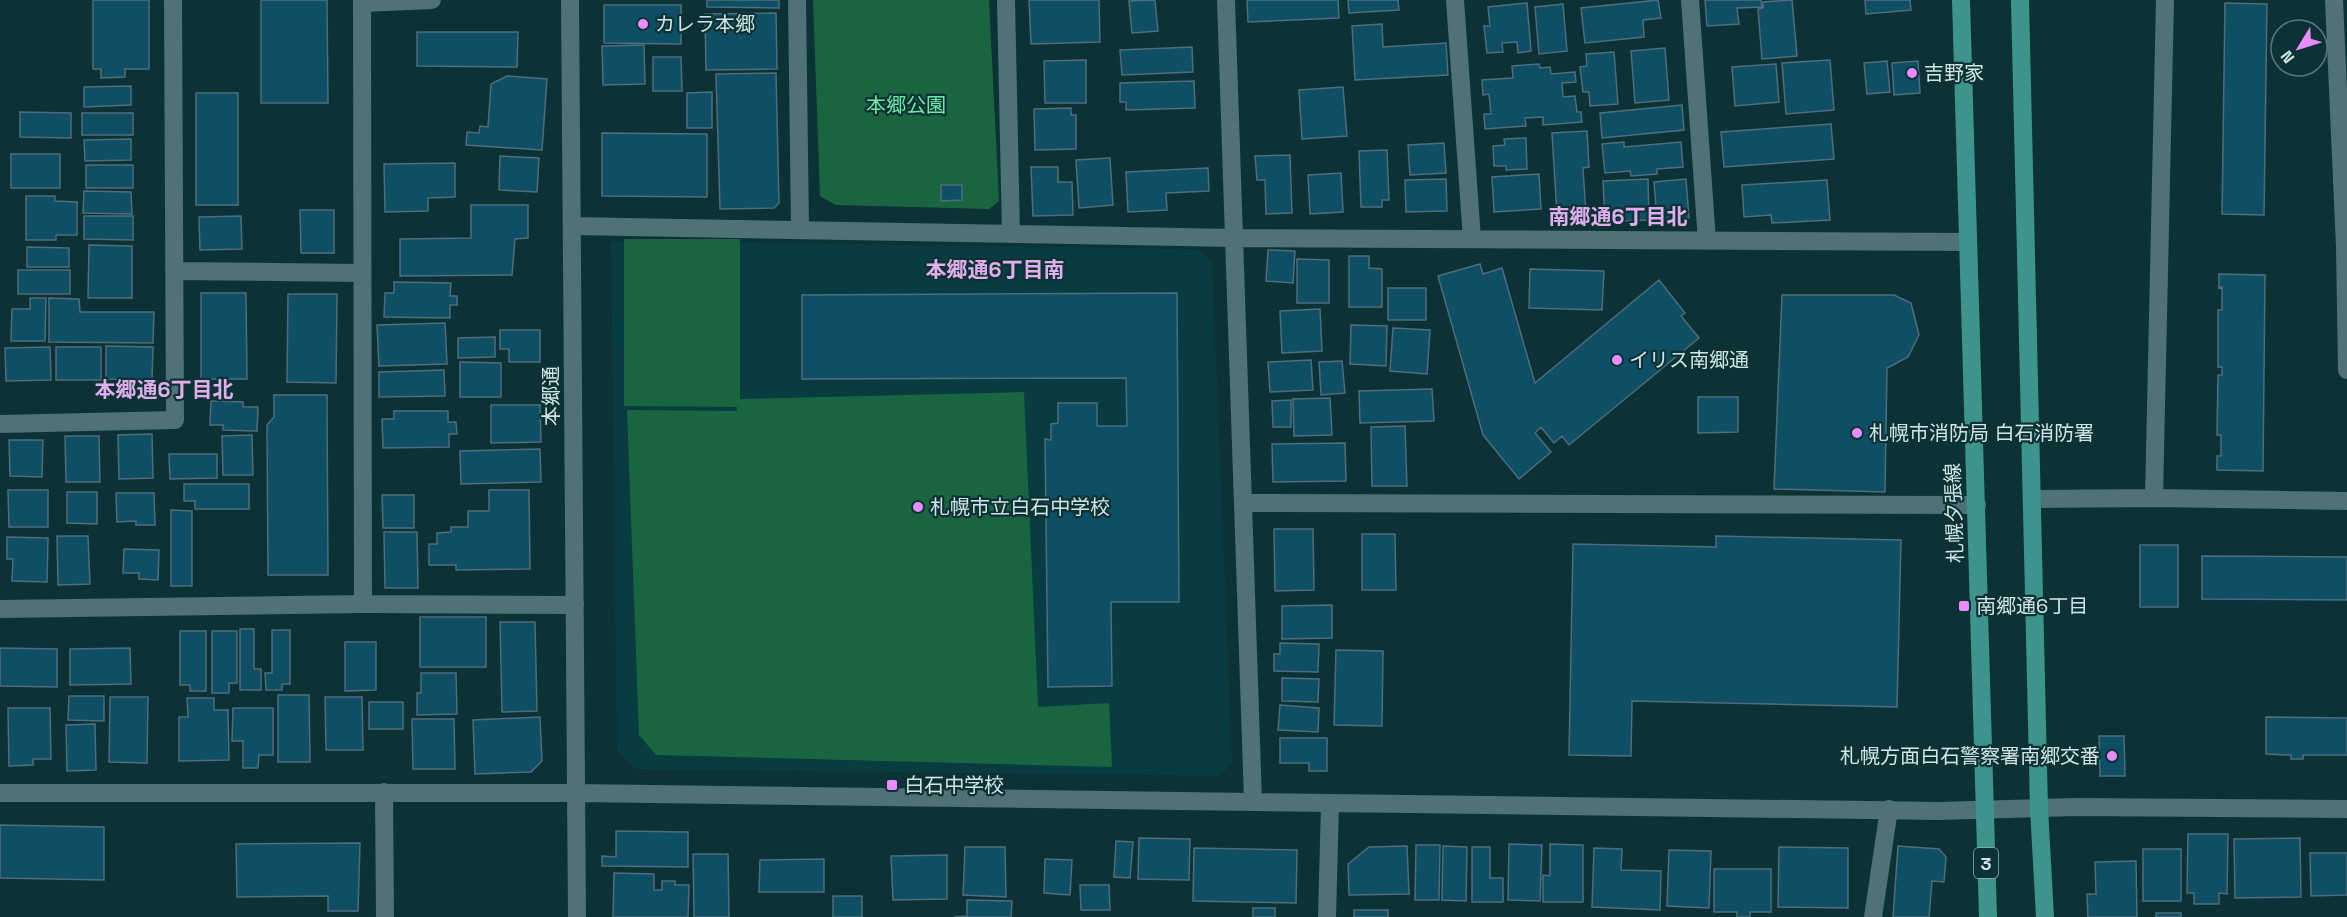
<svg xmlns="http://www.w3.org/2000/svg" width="2347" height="917" font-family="'Space Grotesk','Noto Sans JP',sans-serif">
<rect width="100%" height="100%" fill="#0d3235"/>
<path fill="#083c40" d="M611,241L1198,249L1212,263L1232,763L1219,776L635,769L617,751Z"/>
<path fill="#186540" d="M813,0H989L999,201L989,209L836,205L820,196Z
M624,239H740V399L1024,392L1038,707L1109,703L1112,767L656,755L639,735L627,410L737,411V407L624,406Z"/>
<path fill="#0e4f65" stroke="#4f6d7b" stroke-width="1.5" d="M93,0H149V69H125V77L101,78V69H93Z
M261,0H327L328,103H261Z
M707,0H779V8L707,7Z
M1029,0H1099L1100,42L1031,44Z
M1155,0L1158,31L1132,33L1129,1Z
M1247,0H1338L1339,18L1248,22Z
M1348,0H1398L1399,10L1349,13Z
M1658,0L1661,18L1643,20L1644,37L1585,43L1581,8Z
M1705,0H1761L1762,7L1737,8L1739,24L1707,26Z
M1792,0L1797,56L1762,59L1758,9L1763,8V2Z
M1865,0H1910L1911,10L1866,14Z
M1527,3L1531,51L1518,53L1517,42L1502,43L1503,52L1487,53L1484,26H1490L1488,7Z
M2225,3L2267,4L2264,215L2222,214Z
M1563,4L1567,51L1539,54L1535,7Z
M604,5H681V44L604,43Z
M776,13L777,69L706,70L705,14Z
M1382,24L1383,47L1446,43L1448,75L1355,80L1352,26Z
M417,32H518L517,67L417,66Z
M644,45L645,84L603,85L602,46Z
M1192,47L1193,72L1122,75L1120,50Z
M1665,48L1669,100L1635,103L1631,51Z
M1614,52L1618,104L1590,106L1589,92H1583L1580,67L1587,66L1586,54Z
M653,57H681L682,91H653Z
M1086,60V103H1045L1044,61Z
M1830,60L1834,110L1786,114L1782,63Z
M1887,61L1890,92L1867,94L1864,63Z
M1918,61L1920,93L1894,95L1892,63Z
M1539,64L1540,68L1550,67L1551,74L1575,72L1576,82L1562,83L1563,97L1575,96L1577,112H1581L1582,122L1543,125V117L1525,118L1526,126L1485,129L1484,114H1491L1489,94L1483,95L1482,80L1513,78L1512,66Z
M1776,64L1779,102L1735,106L1732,67Z
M776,73L779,203L774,208L720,209L716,74Z
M507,76L547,79L542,150L466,145L467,132L479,133L480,126L488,127L491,84Z
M1194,81L1195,108L1126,110V102H1120V83Z
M131,86V105L84,107V87Z
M1343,87L1347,136L1302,139L1299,90Z
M712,92V128H687V93Z
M196,93H238V205H196Z
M1682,105L1684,130L1602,138L1600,113Z
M1071,108V115H1076V149L1035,150L1034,109Z
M20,112L71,113V138L20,137Z
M82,113H133V135H82Z
M1831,124L1834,159L1724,167L1721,132Z
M1587,131L1589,167L1583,168L1586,214L1557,216L1552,133Z
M602,133L707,134V197L602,196Z
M1526,138L1527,169L1506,170V166H1494L1493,146L1505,145L1504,139Z
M131,139V160L85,161L84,140Z
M1624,142V147L1681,142L1683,167L1657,169V174L1631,176L1630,171L1605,173L1602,144Z
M1444,143L1446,173L1410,175L1408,145Z
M1387,150L1389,200H1382V207H1361L1359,151Z
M11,154H60V188H11Z
M1290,155L1292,213L1266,214L1265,180H1257L1255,156Z
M500,156L539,158L537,192L499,190Z
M1110,158L1113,205L1079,208L1076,160Z
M455,163V197L428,198V211L385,212L384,164Z
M86,165H133V188H86Z
M1031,167H1058V182H1072L1073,215L1033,216Z
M1208,168L1209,191L1166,193L1167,210L1128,212L1126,172Z
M1341,173L1343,212L1310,214L1308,175Z
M1539,174L1541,209L1494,212L1492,177Z
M1446,179L1447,211L1406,212L1405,180Z
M1648,179L1649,220L1605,222L1603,181Z
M1686,179L1689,218L1657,221L1654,182Z
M1827,180L1830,220L1772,223L1771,215L1744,217L1742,185Z
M941,185H962V200L941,201Z
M84,191L131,192L132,214L83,213Z
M26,196H55V201L77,202V235H56V240H26Z
M471,205H528V238L515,239L512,275L400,276V239L471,238Z
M300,210H334V253H301Z
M84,216H133V240L84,239Z
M241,216L242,249L200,250L199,217Z
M89,245L132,246V298H88Z
M27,247L69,248V267H27Z
M1268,250L1295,251L1293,283L1266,281Z
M1349,256H1369V268L1382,269V307H1349Z
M1297,259L1329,260V303H1297Z
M1480,264L1483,274L1502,268L1535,383L1659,280L1685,313L1681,316L1699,338L1569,445L1562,436L1554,443L1541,427L1535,433L1551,452L1519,479L1483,435L1438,276Z
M1530,269L1604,271L1602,310L1529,308Z
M18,270H70V294H18Z
M2219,274L2265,275L2263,471L2217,470V456H2221V435H2217L2218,375H2222V367H2218V310H2222V287L2219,288Z
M394,282L451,283L450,296H457V305H450V318L384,317L385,293H394Z
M1388,288H1426V320H1388Z
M201,293H246L247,379H201Z
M1177,293L1179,602H1111L1112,686L1048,687L1045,439L1051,440V424L1058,423V403H1097V426H1127L1126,378L802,379V295Z
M288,294H337L336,383L287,382Z
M1782,295H1894L1911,303L1919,335L1908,357L1887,368L1885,492L1774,489Z
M30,298H46L45,341H11L12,309H30Z
M49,298L79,299L80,312H154L153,343L49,342Z
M1320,309L1322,351L1282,353L1280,311Z
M445,323L447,364L379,366L377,325Z
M1351,325L1387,326L1386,366L1350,364Z
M1393,328L1430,330L1427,374L1390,371Z
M500,330H540V362H509V349H500Z
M495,337V357L458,358V338Z
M106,346L153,347L152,380L106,379Z
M50,347L51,380L6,381L5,348Z
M56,347H101V380H56Z
M1311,360L1313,390L1270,392L1268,362Z
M1342,361L1345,393L1321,395L1319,362Z
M460,362L501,363V397H460Z
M444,370L445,396L379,397V372Z
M1432,389L1434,421L1360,423L1359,391Z
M274,395H327L328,575H268L267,425L274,417Z
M1698,397H1738V432L1698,433Z
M1330,398L1332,435L1294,436L1293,399Z
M1291,400V427H1273L1272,401Z
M211,401L243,402V407H258L257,431L223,430V425H210Z
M491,405H540L541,442L491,443Z
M394,411H448V422H456L457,434H449V447L383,448L382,419H394Z
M1405,426L1407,486H1372L1371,427Z
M152,434L153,478L119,479L118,435Z
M252,435L253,475H223L222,436Z
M65,436H99L100,482H66Z
M9,440H43L42,477L10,476Z
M1345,443L1346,481L1273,482L1272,444Z
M540,449L541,482L461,484L460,451Z
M169,454H217V478L170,479Z
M184,484H249V509H195V501H184Z
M8,490H48V527H9Z
M489,490H529L530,569L456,570V565H429V544H437V533L451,532V527H468V511H489Z
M67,492H97V524L67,523Z
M116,493H154L155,525H136V521L117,522Z
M382,495H414V528H383Z
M171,510L192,511V586H171Z
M1274,529H1313L1314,590L1275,591Z
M384,532H417L418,588H385Z
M1362,534H1395L1396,590H1362Z
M57,536H88L90,584L58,585Z
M1716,536L1901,540L1897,707L1632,701L1631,756L1569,755L1573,544L1716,547Z
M7,537L48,538L47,582L12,581L13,559H7Z
M2140,545H2178V607H2140Z
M124,549L159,550L158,580L139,579V573H123Z
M2202,556L2347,557V600L2202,599Z
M1332,605V638L1282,639V606Z
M420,617H486V667H420Z
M500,622H535L537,711L502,712Z
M240,629H254V669H261V690H240Z
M272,630H290V684H282V690H266L265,673H272Z
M180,631H206V691H190V685H180Z
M212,631H237V683H229V693H212Z
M345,642H376V690L345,691Z
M1280,643L1319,644L1318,672L1274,671V654H1280Z
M0,648L57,649V687L0,686Z
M130,648L131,684L70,685V649Z
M1336,650L1383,651L1382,726L1334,725Z
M421,673H456L457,714L417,715V693H421Z
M1282,678L1319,679L1318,702L1282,701Z
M278,695H309L310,762H278Z
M69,696H104V721L68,720Z
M110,697H148L147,763L109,762Z
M325,697H362L363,750H326Z
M187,698H214V710H228L229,760L179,761V717H188Z
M369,702H403V729H369Z
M1280,705L1319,708L1318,732L1278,730Z
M8,708H50L51,759H33V765L9,766Z
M233,708H273V755H259L258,768H243V741H232Z
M540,717L542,761L531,772L475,774L473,720Z
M2266,717L2347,718V755H2303V759H2291V755L2266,754Z
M412,719H454L455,769H413Z
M95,724L96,770L67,771L66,725Z
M2099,736H2124L2125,776H2100Z
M1280,738H1327V771H1309V763H1280Z
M0,825L104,827V880L0,878Z
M616,831L688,832V867L602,866V856L616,857Z
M2188,834H2228L2227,894L2219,893V904H2194V893H2187Z
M1139,838L1190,839L1189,880L1138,879Z
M2300,838L2301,897L2235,898L2234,839Z
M1116,841L1133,842L1130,878L1114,877Z
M360,843L358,911H328V896L237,897L236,844Z
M1509,844L1542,845L1540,901L1508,900Z
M1550,844L1583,845V902H1543V875L1550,876Z
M1416,845H1440L1439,900H1415Z
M1407,846L1409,894L1349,895L1348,864L1369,847Z
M1443,846L1467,847L1466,901L1442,900Z
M1898,846L1939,849L1946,857L1944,882L1932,881L1929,917H1893Z
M965,847H1005L1006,897L963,895Z
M1472,847H1490V878H1503V902H1472Z
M1779,847L1848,848V908L1778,907Z
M1194,848L1297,850L1296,903L1193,901Z
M1594,848L1622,849L1621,870L1661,871L1660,910L1592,907Z
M2143,849H2181V901H2143Z
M1669,850L1711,851L1709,908L1667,906Z
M2310,853H2347V895L2311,896Z
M693,854H728L729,917H694Z
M947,855V899L893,900L891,856Z
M824,859V892H759L760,860Z
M1045,859L1072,860L1070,895L1044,893Z
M2136,861L2137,917H2088L2087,894H2096L2095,862Z
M1714,869H1771V912H1750V917H1737V912H1714Z
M614,873L654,874V890H662V881H675V885H689L688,917H613Z
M1080,885H1109L1110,910H1081Z
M833,896H862V917H833Z
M967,900L1012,901L1011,917H954L967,916Z
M1253,908H1275V917H1253Z
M1354,910H1388V917H1354Z
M2156,913H2181V917H2156Z"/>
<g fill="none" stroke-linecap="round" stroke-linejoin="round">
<path stroke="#4e7275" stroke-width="18" d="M362,0L363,604
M570,0L577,917
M797,0L800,229
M1006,0L1011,234
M1226,0L1253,801
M1455,0L1472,239
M1690,0L1707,241
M2334,0L2345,247L2347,370
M362,3L432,0
M572,226L1235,238L1966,242
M174,271L362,273
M0,424L175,420L173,0
M2154,498L2165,0
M2033,499L2154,498L2347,501
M1244,503L1977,505
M0,609L363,604L575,605
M384,792L385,917
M0,793H577L1939,811L2076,807L2347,809
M1327,917L1330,804
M1873,917L1889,809"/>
<path stroke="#3d948b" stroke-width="18" d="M1961,0L1988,917
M2020,0L2039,808L2045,917"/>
</g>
<g fill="#e98dfe" stroke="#0d3235" stroke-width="2">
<circle cx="643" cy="24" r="6"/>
<circle cx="1912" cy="73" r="6"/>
<circle cx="1617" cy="360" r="6"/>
<circle cx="1857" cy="433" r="6"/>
<circle cx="918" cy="507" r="6"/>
<rect x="1958" y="600" width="12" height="12" rx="3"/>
<circle cx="2112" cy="756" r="6"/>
<rect x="886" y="779" width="12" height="12" rx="3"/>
</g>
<g text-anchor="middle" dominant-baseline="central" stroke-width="4.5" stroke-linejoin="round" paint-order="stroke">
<rect fill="#0d3235" stroke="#96afb1" stroke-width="1.5" x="1974" y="848" width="24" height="30" rx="4.5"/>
<g font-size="18" font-weight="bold" fill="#d1e4e6">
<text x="1986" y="863">3</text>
</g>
<g font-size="20" fill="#d1e4e6" stroke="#0d3235" text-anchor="start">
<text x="655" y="24">カレラ本郷</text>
<text x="1924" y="73">吉野家</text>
<text x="1629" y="360">イリス南郷通</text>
<text x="1869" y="433">札幌市消防局 白石消防署</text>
<text x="930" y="507">札幌市立白石中学校</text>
<text x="1976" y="606">南郷通6丁目</text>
<text x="2100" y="756" text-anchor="end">札幌方面白石警察署南郷交番</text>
<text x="904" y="785">白石中学校</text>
</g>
<g font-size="20" fill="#6ceaa7" stroke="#0d3235">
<text x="906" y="105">本郷公園</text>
</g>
<g font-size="20" fill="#d1e4e6" stroke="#0d3235">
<text transform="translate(551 396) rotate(-90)">本郷通</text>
<text transform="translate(1954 513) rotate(-92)">札幌夕張線</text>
</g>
<g font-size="21" font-weight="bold" fill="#e0aeeb" stroke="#0d3235">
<text x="1618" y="216">南郷通6丁目北</text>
<text x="995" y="269">本郷通6丁目南</text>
<text x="164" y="389">本郷通6丁目北</text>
</g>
</g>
<g transform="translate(2299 48) rotate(232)"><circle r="28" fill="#0d3235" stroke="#5b797c" stroke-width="1.5"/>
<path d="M0-4.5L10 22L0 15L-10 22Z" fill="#e98dfe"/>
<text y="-9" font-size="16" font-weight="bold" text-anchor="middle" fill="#d1e4e6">N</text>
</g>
</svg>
